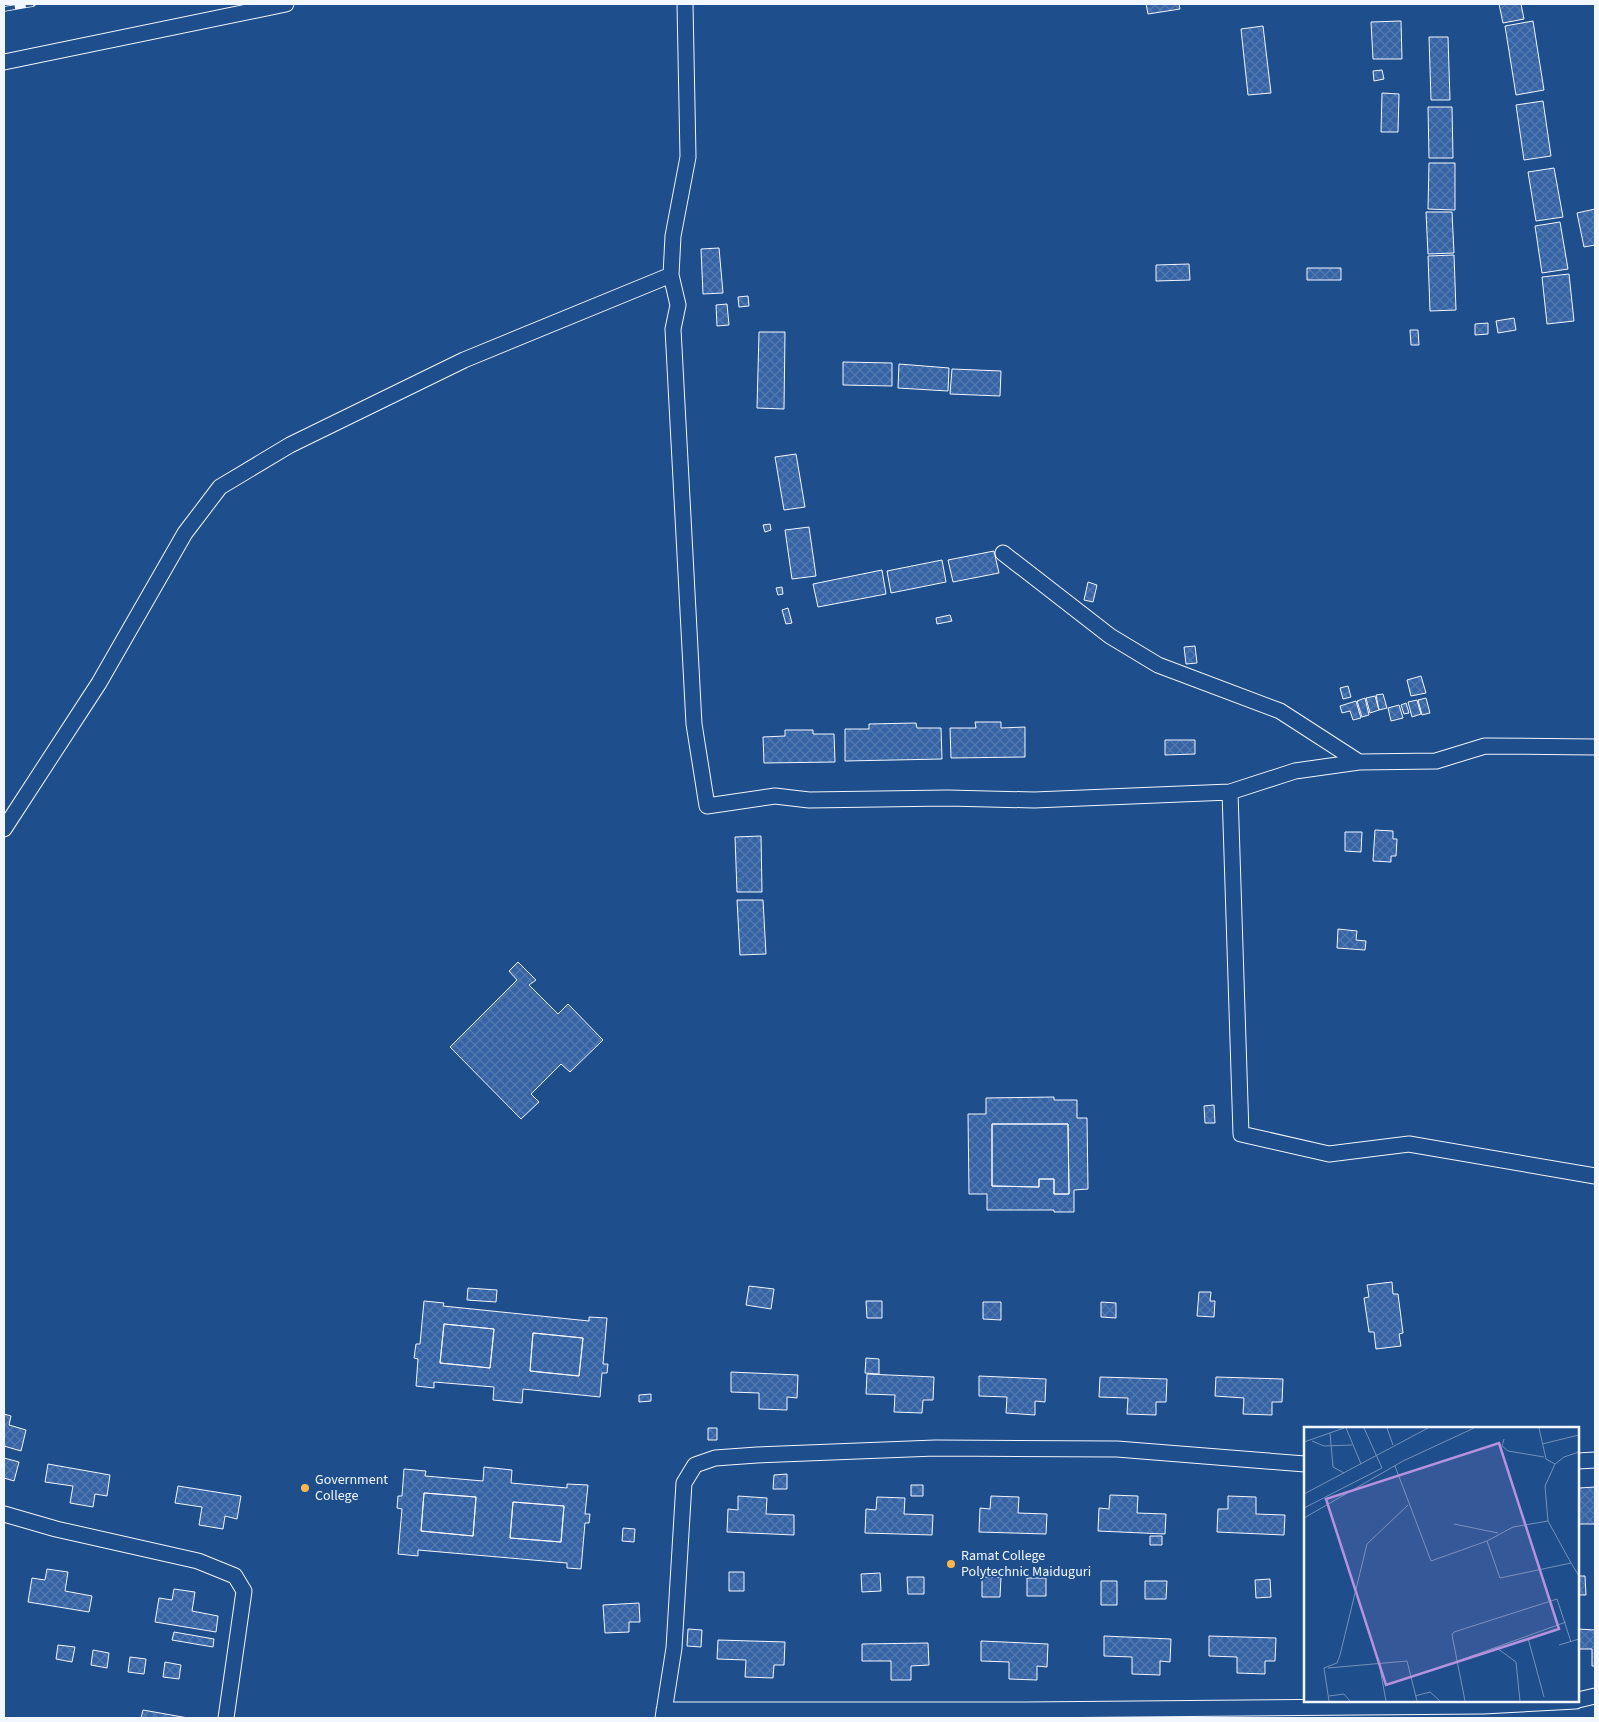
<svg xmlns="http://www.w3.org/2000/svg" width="1599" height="1722" font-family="'Source Sans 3',sans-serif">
<defs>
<pattern id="building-cross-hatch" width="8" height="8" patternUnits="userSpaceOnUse" patternTransform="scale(1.25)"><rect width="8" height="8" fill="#3563a3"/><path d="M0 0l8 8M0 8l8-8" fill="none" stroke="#537ab1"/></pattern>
</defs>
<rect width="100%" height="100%" fill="#1f4e8c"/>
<path fill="url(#building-cross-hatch)" stroke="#f2f6ff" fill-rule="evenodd" d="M1146,4H1179L1180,9L1148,14Z
M1499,4H1521L1524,19L1503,23Z
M1401,21L1402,59H1373L1371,22Z
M1533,21L1544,90L1516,95L1505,26Z
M1263,26L1271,93L1248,95L1241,29Z
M1429,37H1448L1450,100H1431Z
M1382,70L1384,79L1374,81L1373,71Z
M1382,93L1399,94L1398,132H1381Z
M1543,101L1551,156L1524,160L1516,105Z
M1428,107H1452L1453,158H1429Z
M1429,163H1455V210L1428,209Z
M1554,168L1563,217L1536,221L1528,172Z
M1595,209V245L1584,247L1577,213Z
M1426,212H1452L1454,253L1428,254Z
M1560,222L1568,269L1542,273L1535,226Z
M719,248L723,293L703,294L701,249Z
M1454,255L1456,310L1430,311L1428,256Z
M1189,264L1190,280L1156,281V265Z
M1307,268H1341V280H1307Z
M1569,274L1574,321L1547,324L1542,277Z
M748,296L749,306L739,307L738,297Z
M727,304L729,325L717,326L716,305Z
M1514,318L1516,330L1498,333L1496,321Z
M1488,323V334L1475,335V324Z
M1410,330H1418L1419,345H1411Z
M759,332H785L784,409L757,408Z
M843,362L892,363V386L843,385Z
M899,364L949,368L948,391L898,388Z
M952,369L1001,371L1000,396L950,394Z
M796,454L805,507L784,510L775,457Z
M770,524L771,530L765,532L763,525Z
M809,527L816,576L792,579L785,530Z
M994,551L999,573L953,582L948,560Z
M942,560L946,582L891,593L887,571Z
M882,570L886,594L818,607L813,584Z
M1088,582L1097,585L1093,602L1084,600Z
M782,587L783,594L778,595L776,588Z
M788,608L792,623L786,624L782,610Z
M950,615L952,621L937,624L936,618Z
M1195,646L1197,663L1186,664L1184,647Z
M1421,676L1426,693L1411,696L1407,680Z
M1348,686L1351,697L1343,699L1340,688Z
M1383,694L1387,708L1379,710L1376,695Z
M1375,696L1379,710L1370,713L1366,698Z
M1365,698L1369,715L1362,717L1357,701Z
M1426,698L1430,713L1422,715L1418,700Z
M1417,700L1421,714L1412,717L1408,702Z
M1356,701L1361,718L1353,720L1350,711L1342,713L1340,706Z
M1406,703L1409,713L1404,714L1401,705Z
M1399,705L1403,718L1391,721L1388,708Z
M975,722H1001V728L1025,727V757L951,758L950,728H976Z
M916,723L917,728H941L942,759L845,761V729H869V724Z
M785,730H813V734H834L835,762L764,763L763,737L785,736Z
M1165,740H1195V754L1165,755Z
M1375,830L1393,831V839H1397L1396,856H1391V862L1373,861Z
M1345,832H1362L1361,852L1345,851Z
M761,836L762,892H737L735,837Z
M737,900H763L766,954L740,955Z
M1338,929L1357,931L1356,940L1366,941L1365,950L1337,948Z
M518,962L536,980L529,985L558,1014L568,1004L603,1040L570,1072L561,1064L531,1094L539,1102L521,1119L450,1047L517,980L509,971Z
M1054,1097V1100H1077V1118H1087L1088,1189L1074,1190V1212H1054V1210H987V1194H969L968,1114H986V1098ZM992,1124H1068L1069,1194H1054V1179H1039V1187L992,1186Z
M1214,1105L1215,1123H1205L1204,1106Z
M992,1124H1068L1069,1194H1054V1179H1039V1187L992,1186Z
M1392,1282L1393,1294H1398L1403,1333L1399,1334L1401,1346L1376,1349L1374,1332H1369L1364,1298L1369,1297L1367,1285Z
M749,1286L774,1289L771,1309L746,1305Z
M468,1288L497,1290L496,1302L467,1300Z
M1199,1292H1211L1210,1301H1215L1214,1317L1197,1316Z
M424,1301L444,1303L443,1306L589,1321V1317L607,1318L603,1364H608L607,1373H602L600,1397L523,1389L522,1403L493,1400L494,1387L434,1382V1388L416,1386L418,1359L414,1358L416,1344H420ZM444,1324L494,1329L490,1368L440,1363ZM533,1333L583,1338L579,1376L530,1371Z
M866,1301H882V1318H867Z
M983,1302H1001V1320L983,1319Z
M1101,1302L1116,1303V1318L1101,1317Z
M444,1324L494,1329L490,1368L440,1363Z
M533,1333L583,1338L579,1376L530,1371Z
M866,1358L879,1359V1374L865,1373Z
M731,1372L798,1375L797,1398L787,1397V1410L759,1409V1393L731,1392Z
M867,1374L934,1377L933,1400H923L922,1413L894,1412L895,1395L866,1394Z
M979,1376L1046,1379L1045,1402L1035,1401V1415L1006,1413L1007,1397L979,1396Z
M1100,1377L1167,1379L1166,1402H1156V1415L1127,1414L1128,1398L1099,1397Z
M1216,1377L1283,1379L1282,1402H1272V1415L1243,1414L1244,1398L1215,1396Z
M651,1394V1401L639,1402V1395Z
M4,1414L11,1416L9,1425L26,1430L21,1451L4,1446Z
M708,1428H717V1440H708Z
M4,1458L19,1462L14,1481L4,1478Z
M48,1464L110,1475L107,1496L95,1494L93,1507L70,1503L73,1486L45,1482Z
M484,1467L512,1470L511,1483L567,1488V1484L588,1485L585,1514H590L589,1523H585L581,1569L567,1568V1563L418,1550V1556L398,1554L402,1509L397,1508L398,1496H402L404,1469L426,1471L425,1476L483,1481ZM424,1493L476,1497L473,1536L421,1531ZM513,1502L564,1506L561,1542L510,1538Z
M787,1474V1489H773L774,1475Z
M911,1485H923V1496H911Z
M178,1486L241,1496L237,1519L225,1516L223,1529L199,1525L202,1507L175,1503Z
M1595,1487V1524H1578L1579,1488Z
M424,1493L476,1497L473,1536L421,1531Z
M1110,1495L1138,1496L1137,1513L1166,1514L1165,1534L1098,1531L1099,1508L1109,1509Z
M738,1496L767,1498L766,1514L794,1515V1535L727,1532L728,1509L738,1510Z
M991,1496L1019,1497L1018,1513L1047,1514L1046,1534L979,1532L980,1508L990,1509Z
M1228,1496L1256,1497V1514L1285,1515L1284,1535L1217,1532L1218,1509H1228Z
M877,1497L905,1498L904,1514L933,1515L932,1535L865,1533L866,1509L876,1510Z
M513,1502L564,1506L561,1542L510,1538Z
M623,1528L635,1529L634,1542L622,1541Z
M1150,1536H1162V1545H1150Z
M47,1569L68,1572L65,1591L92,1596L89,1612L28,1602L32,1578L45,1580Z
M729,1572H744V1591H729Z
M880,1573L881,1591L862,1592L861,1574Z
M1578,1576H1585L1586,1595H1578Z
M907,1577H924V1594H908Z
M982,1577H1001L1000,1597H982Z
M1027,1578H1046V1596H1027Z
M1270,1579L1271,1597L1256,1598L1255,1580Z
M1101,1581H1117V1605H1101Z
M1145,1581H1167L1166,1599H1145Z
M174,1589L195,1592L192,1611L218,1616L216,1632L155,1622L159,1598L172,1600Z
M639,1603L640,1622H629V1632L605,1633L603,1605Z
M688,1629L702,1630L701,1647L687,1646Z
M1578,1629L1595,1630V1666H1592V1649H1578Z
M174,1632L214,1639L213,1647L172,1640Z
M1104,1636L1171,1639L1170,1662L1160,1661V1675L1132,1674V1657L1104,1656Z
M1209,1636L1276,1638L1275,1661H1265V1674L1237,1673V1657L1209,1656Z
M718,1640L785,1642L784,1665H774L773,1678L745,1677L746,1660L717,1659Z
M981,1641L1048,1644L1047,1667L1037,1666V1680L1009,1679V1662L981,1661Z
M928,1643L929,1665L911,1666V1680H891V1661H862V1644Z
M58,1645L75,1647L72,1662L56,1659Z
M93,1650L109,1653L107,1668L91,1665Z
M130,1657L146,1659L144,1674L128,1672Z
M165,1662L181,1665L179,1679L163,1677Z
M143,1710L188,1718H141Z"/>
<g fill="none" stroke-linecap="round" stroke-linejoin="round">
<g stroke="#f2f6ff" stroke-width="17">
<path id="street" d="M685,4L688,157L673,236L671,275L678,305L673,329L694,724L707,806L775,796L809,800L948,798L1034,800L1230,792L1295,771L1359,762L1436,761L1485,746L1595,747
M4,62L286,4
M1003,553L1110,636L1158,665L1280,711L1359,762
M1230,792L1241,1134L1329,1154L1409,1144L1595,1176
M4,829L99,683L185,533L220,487L290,445L464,360L671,275
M1578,1461L1595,1460
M4,1514L56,1529L198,1561L235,1576L244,1591L226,1718
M1578,1700L1595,1696
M664,1710H1025L1483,1706L1576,1701
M663,1718L674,1648L684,1483L695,1465L715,1458L757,1455L935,1448L1117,1449L1305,1464"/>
</g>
<use href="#street" stroke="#1f4e8c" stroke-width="15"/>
<g stroke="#f2f6ff" stroke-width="5.5">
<path id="rail" d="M4,9L33,4"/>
</g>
<use href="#rail" stroke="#1f4e8c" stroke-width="4" stroke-dasharray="11" stroke-linecap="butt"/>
</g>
<g fill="#ffb74d" stroke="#1f4e8c" stroke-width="2">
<circle cx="305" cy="1488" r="5"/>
<circle cx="951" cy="1564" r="5"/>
</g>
<g text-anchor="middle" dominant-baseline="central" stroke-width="4" stroke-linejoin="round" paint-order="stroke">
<g font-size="14" fill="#f2f6ff" stroke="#1f4e8c" text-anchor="start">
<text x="315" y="1480">Government<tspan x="315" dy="16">College</tspan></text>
<text x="961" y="1556">Ramat College<tspan x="961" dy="16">Polytechnic Maiduguri</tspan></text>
</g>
</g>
<g transform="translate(1304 1427)">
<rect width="275" height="275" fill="#1f4e8c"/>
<path fill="none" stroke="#7391ba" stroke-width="1" d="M42,1L57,37M83,1L89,18M235,1L242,32L251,37L260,30L275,25M26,6L29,40L40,46M200,12L198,19L204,24L240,30M8,14L20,19L48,18M0,15L40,1M238,17L275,8M251,37L241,59L244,94L267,136M91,39L127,134L183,114L209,100L244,94M0,67L124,1M0,81L78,41L60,1M0,91L99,34L170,1M150,97L194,106M183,114L196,151L267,136L275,149M224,211L240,270M255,218L275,212M193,221L212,235L216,274M154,234L262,195M75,236L82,274M20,241L33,236L36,228L63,117L104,78M20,241L25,274M24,241L103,234L113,274M25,269L40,267L46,274M111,269L126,265L136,274M161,274L148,208L150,205L253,172L267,215"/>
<path fill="#b691df" fill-opacity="0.15" stroke="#b691df" stroke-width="2.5" d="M195,16L255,202L82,258L22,72Z"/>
<rect width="275" height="275" fill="none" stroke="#f2f6ff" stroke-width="2.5"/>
</g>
<rect width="1599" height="1722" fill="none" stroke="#f2f6ff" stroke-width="10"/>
</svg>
